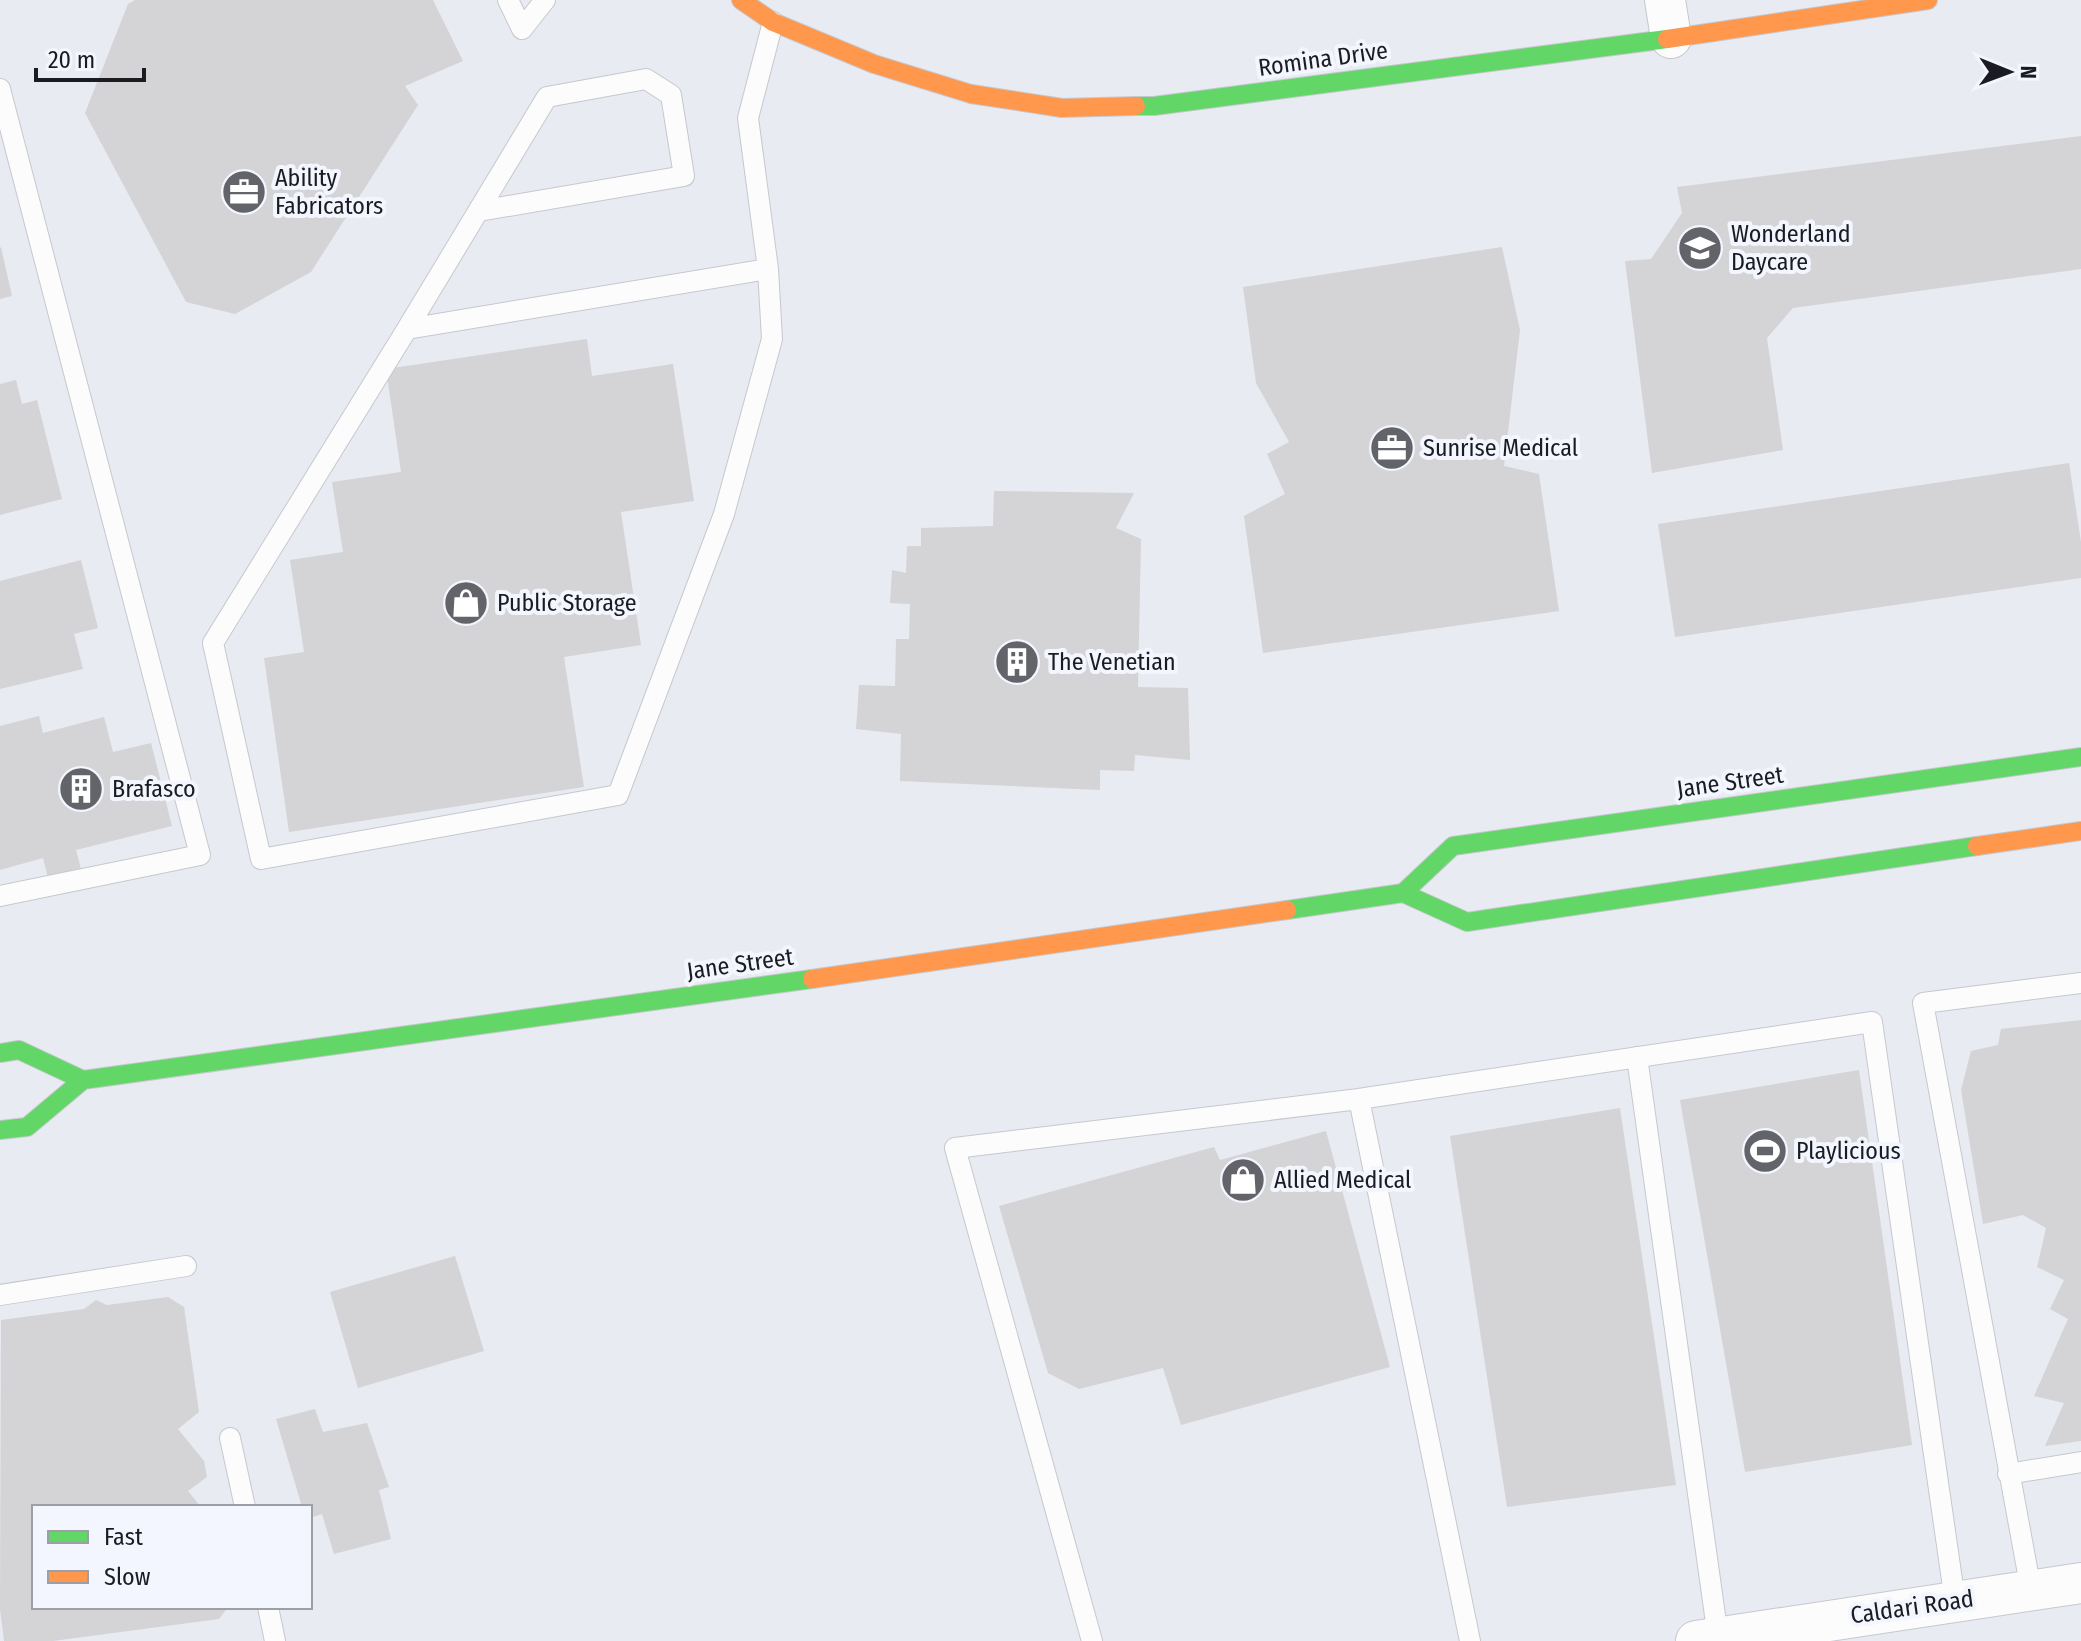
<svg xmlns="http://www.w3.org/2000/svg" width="2081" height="1641" font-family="'Fira Sans Condensed',sans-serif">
<rect width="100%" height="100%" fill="#e8ebf2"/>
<path fill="#d4d3d6" d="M135,0H433L463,61L405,86L418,105L311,272L235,314L186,302L85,113L128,4Z
M2081,136V269L1793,308L1767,338L1783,450L1652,473L1625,261L1651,259L1682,213L1677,187Z
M1,247L12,296L0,299V248Z
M1502,247L1520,330L1504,466L1539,474L1559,611L1263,653L1244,516L1285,494L1267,454L1289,442L1256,383L1243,287Z
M587,339L592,376L673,364L694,501L621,512L641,645L564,657L584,787L289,832L264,658L304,652L290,560L343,552L332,482L401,472L386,369Z
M16,380L22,404L37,400L62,499L0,515V384Z
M2069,463L2081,542V578L1675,637L1658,524Z
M994,491L1134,493L1116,528L1141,539L1138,687L1188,688L1190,760L1135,755L1134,771L1100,770V790L900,781L901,734L856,729L859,685L895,686L896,639H909L910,604L890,603L892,570L906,573L907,546H921V528L993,526Z
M81,560L98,628L74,634L83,669L0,689V581Z
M39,716L43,733L104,717L113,752L151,743L172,826L76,850L81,869L48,878L43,858L0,870V726Z
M2081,1020V1441L2045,1446L2064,1403L2034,1396L2068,1319L2050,1309L2064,1280L2037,1267L2046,1228L2023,1215L1983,1224L1961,1090L1971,1051L1998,1045L2001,1029Z
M1859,1070L1912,1445L1745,1472L1680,1100Z
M1620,1108L1676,1485L1507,1507L1450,1136Z
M1326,1131L1390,1367L1181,1425L1163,1368L1079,1389L1048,1373L999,1206L1214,1147L1220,1160Z
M455,1256L484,1351L358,1388L330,1292Z
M168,1297L184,1307L199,1412L178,1429L204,1461L207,1477L188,1491L201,1507H34V1607H228L219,1619L53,1641H4L0,1609L1,1320L84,1309L96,1300L107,1305Z
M315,1409L323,1432L367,1423L389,1487L379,1490L391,1539L334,1554L322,1514L310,1518V1507H302L276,1419Z"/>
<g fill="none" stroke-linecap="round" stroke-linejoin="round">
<g stroke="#c6c8ce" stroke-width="22">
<path id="lane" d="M508,0L522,29L545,0
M0,89L200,855L0,896
M768,269L407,329L213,643L261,859L618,795L724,514L772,339L768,269L748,118L773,22
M407,329L547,97L646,79L671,95L684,176L479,211
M1637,1057L1718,1637
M0,1295L186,1266
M230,1438L245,1507
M2008,1474L2081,1462
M2031,1590L1923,1003L2081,983
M268,1607L275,1641
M1092,1641L955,1148L1359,1099
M1470,1641L1359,1099L1872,1022L1955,1601"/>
</g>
<g stroke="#c6c8ce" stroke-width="42">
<path id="street" d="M1665,0L1671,38
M1696,1641L2081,1583"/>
</g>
<g stroke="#c6c8ce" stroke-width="20">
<path id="fast" d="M1136,106H1154L1667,39
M1403,893L1453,846L2081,757
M1287,910L1403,893L1467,922L1977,846
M0,1053L19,1050L83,1080
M0,1130L27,1127L83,1080L812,979"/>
</g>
<g stroke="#c6c8ce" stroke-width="20">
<path id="slow" d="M741,0L773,22L874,64L971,94L1062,108L1136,106
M1667,39L1928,0
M1977,846L2081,831
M812,979L1287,910"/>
</g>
<use href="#lane" stroke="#fcfcfd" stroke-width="20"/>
<use href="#street" stroke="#fcfcfd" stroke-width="40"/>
<use href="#fast" stroke="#63d668" stroke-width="18"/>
<use href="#slow" stroke="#ff974d" stroke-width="18"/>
</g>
<defs>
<g id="office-disc" transform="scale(2.3)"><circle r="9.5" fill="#62646a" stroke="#f3f6ff"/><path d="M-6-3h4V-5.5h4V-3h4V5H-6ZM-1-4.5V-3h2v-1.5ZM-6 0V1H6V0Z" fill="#fff"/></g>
<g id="school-disc" transform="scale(2.3)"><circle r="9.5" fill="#62646a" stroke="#f3f6ff"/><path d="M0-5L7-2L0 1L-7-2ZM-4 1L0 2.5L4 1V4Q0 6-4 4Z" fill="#fff"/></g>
<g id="shop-disc" transform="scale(2.3)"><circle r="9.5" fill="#62646a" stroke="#f3f6ff"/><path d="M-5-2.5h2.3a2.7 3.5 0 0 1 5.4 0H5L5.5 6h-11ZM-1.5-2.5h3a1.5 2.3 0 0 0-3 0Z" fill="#fff"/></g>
<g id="building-disc" transform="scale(2.3)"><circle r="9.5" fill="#62646a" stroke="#f3f6ff"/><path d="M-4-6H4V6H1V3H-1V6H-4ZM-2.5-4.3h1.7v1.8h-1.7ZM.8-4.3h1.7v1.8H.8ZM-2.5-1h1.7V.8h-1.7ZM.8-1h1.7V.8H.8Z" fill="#fff"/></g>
<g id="stadium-disc" transform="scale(2.3)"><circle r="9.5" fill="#62646a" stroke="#f3f6ff"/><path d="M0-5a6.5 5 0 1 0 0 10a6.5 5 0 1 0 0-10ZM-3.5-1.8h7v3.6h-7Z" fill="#fff"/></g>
</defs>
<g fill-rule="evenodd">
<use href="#office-disc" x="244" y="192"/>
<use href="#school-disc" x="1700" y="248"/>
<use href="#office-disc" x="1392" y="448"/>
<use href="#shop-disc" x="466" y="603"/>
<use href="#building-disc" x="1017" y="662"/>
<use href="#building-disc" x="81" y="789"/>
<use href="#stadium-disc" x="1765" y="1151"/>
<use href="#shop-disc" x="1243" y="1180"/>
</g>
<g text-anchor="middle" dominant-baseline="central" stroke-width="8" stroke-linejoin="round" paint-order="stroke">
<g font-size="24" fill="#1a1c21" stroke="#f3f6ff">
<text transform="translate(1323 59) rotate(-8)">Romina Drive</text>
<text transform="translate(1730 782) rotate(-8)">Jane Street</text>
<text transform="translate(740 964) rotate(-8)">Jane Street</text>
<text transform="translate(1912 1607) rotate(-8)">Caldari Road</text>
</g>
<g font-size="24" fill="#1a1c21" stroke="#f3f6ff" text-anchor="start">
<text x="275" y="178">Ability<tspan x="275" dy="28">Fabricators</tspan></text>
<text x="1731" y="234">Wonderland<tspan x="1731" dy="28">Daycare</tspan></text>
<text x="1423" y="448">Sunrise Medical</text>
<text x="497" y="603">Public Storage</text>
<text x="1048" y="662">The Venetian</text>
<text x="112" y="789">Brafasco</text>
<text x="1796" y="1151">Playlicious</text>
<text x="1274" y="1180">Allied Medical</text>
</g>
</g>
<rect x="32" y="1505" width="280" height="104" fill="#f3f6ff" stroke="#9c9fa6" stroke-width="2"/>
<rect x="48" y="1531" width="40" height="12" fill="#63d668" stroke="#9c9fa6" stroke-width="2"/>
<text x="104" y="1545" font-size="24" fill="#1a1c21">Fast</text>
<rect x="48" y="1571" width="40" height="12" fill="#ff974d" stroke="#9c9fa6" stroke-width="2"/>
<text x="104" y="1585" font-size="24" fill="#1a1c21">Slow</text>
<g transform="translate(2009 72) rotate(91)" stroke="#f3f6ff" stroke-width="6" paint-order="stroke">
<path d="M0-6L14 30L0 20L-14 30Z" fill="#1a1c21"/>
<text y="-12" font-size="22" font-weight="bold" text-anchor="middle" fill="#1a1c21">N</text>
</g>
<path d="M36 68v12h108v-12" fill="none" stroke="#1a1c21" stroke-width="4"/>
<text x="48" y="68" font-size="24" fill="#1a1c21" stroke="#f3f6ff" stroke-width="6" paint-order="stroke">20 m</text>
</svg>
